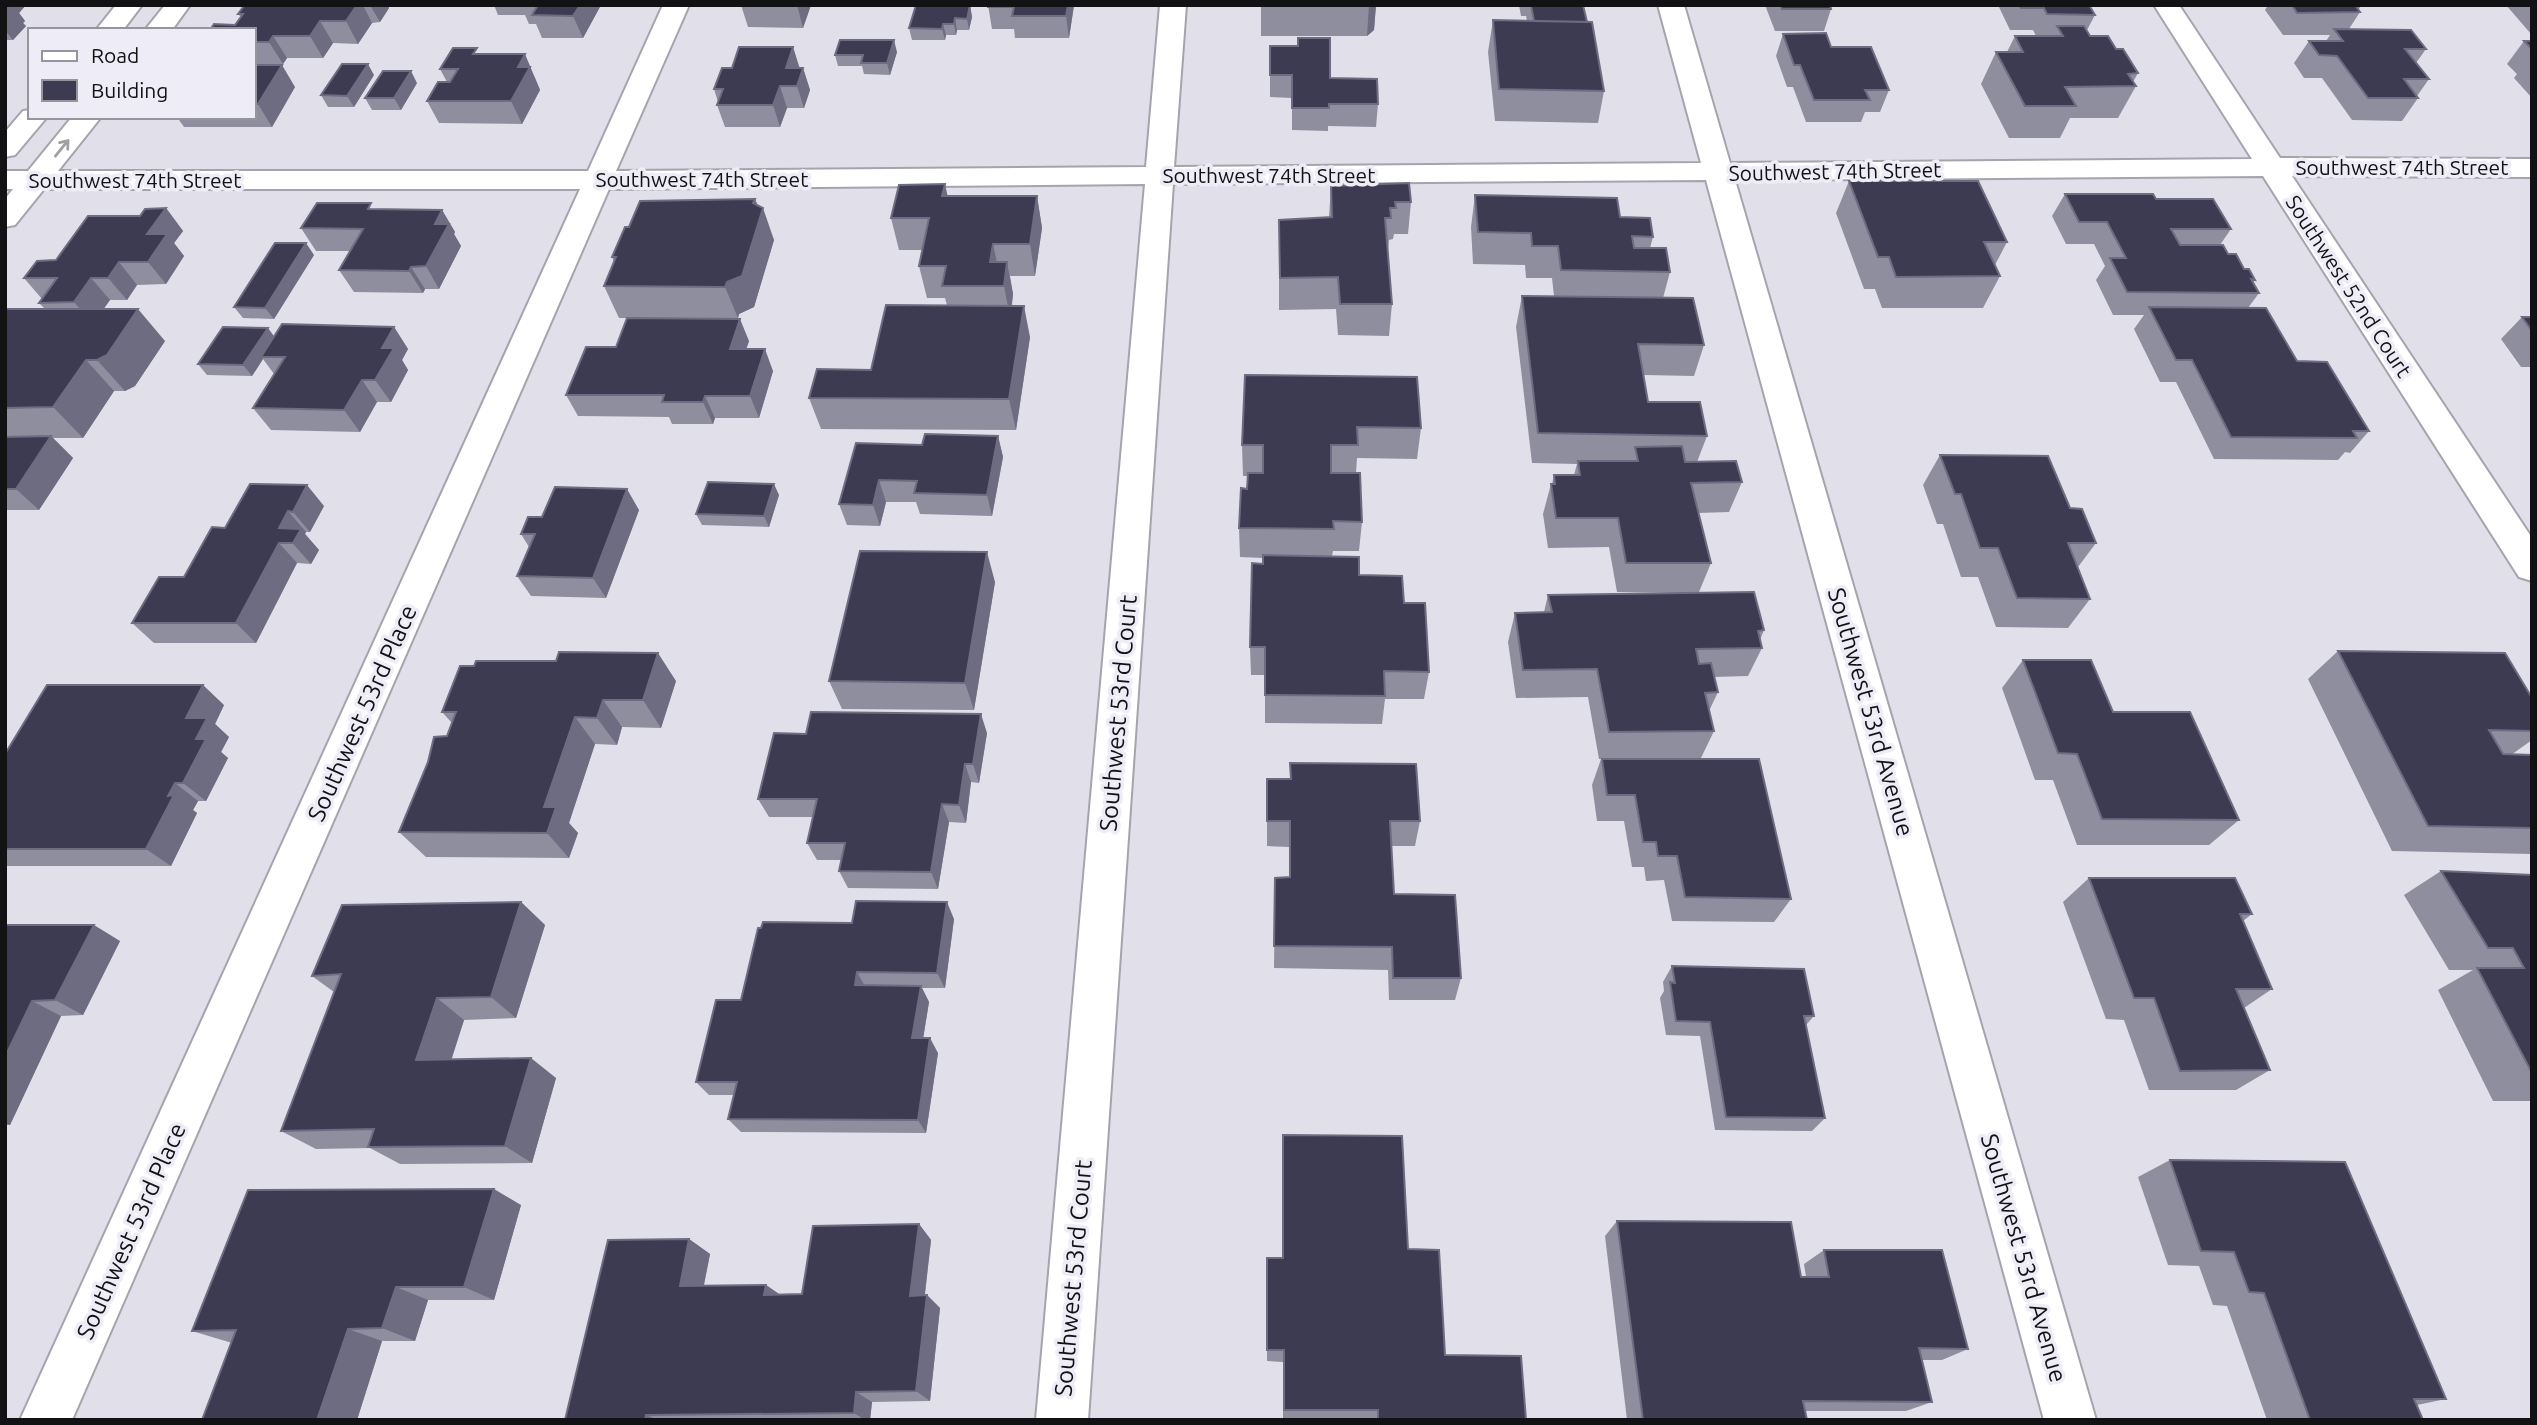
<svg xmlns="http://www.w3.org/2000/svg" width="2537" height="1425" font-family="Ubuntu,sans-serif">
<rect width="100%" height="100%" fill="#e1e0ea"/>
<g fill="none" stroke-linecap="round" stroke-linejoin="round">
<g stroke="#a5a4ad" stroke-width="4">
<path id="minor" d="M116,5H142L123,30H96Z
M165,5H190L172,30H145Z
M663,5H689L616,171L1146,167L1160,5H1186L1174,167L1701,163L1658,5H1684L1730,163L2252,159L2154,5H2179L2280,158L2532,159V177L2292,176L2532,538V581L2519,577L2263,176L1735,180L2096,1420H2044L1706,180L1173,184L1088,1420H1036L1145,184L609,189L72,1420H20L580,189H44L15,225L5,227V199L13,189H5V171H28L72,117H101L58,171H588Z
M30,110V117H47L15,155L5,157V132L23,111Z"/>
</g>
<use href="#minor" fill="#fff" fill-rule="evenodd"/>
</g>
<path fill="#8f8e9e" d="M5,5H26L19,13L25,21L23,23L26,26L13,40H5Z
M250,5H388L389,8L380,22L372,23L358,44L333,43L323,58H287L283,64H254V30L235,25L241,17L238,14Z
M494,5H601L583,38H542L536,24H529L525,15H498Z
M741,5H811L803,28L748,27Z
M970,5L972,17L969,30H957L956,35H946L945,40H912L909,28Z
M988,5H1082V6H1074L1069,38H1015L1014,29H992Z
M1261,5H1376L1374,30L1367,36H1261Z
M1519,5H1583L1604,91L1598,123L1495,121L1488,52L1493,20L1527,21L1526,16H1521Z
M1765,5H1830L1831,9L1824,31H1775Z
M1998,5H2089L2095,15L2087,30L2090,36L2116,49L2138,73L2133,82L2136,86L2118,118H2070L2060,138H2009L1981,84L1996,52H2007L2015,36H2036L2033,30H2010Z
M2268,5H2362L2358,10L2360,12L2349,29L2426,49L2416,63L2429,79L2417,96L2418,98L2402,121L2352,120L2322,78H2304L2294,63L2309,41H2326L2330,35H2283L2265,10Z
M2506,5H2532V34H2531Z
M1783,34L1831,47L1889,90L1880,112H1865L1861,122H1806L1793,87H1787L1776,56Z
M2524,41H2532V98L2514,78L2517,74L2507,64Z
M1270,46L1378,104L1376,127L1328,126V131L1292,130V98L1270,97Z
M793,47L799,68H803L810,90L804,108H787L780,127H725L717,105L718,102L714,89L732,68Z
M897,52L890,75L864,74L862,66H838L835,55Z
M479,54L535,77V78L540,90L522,124L439,123L427,101L447,82L440,69Z
M254,65L295,87L272,127H184L177,117H254Z
M374,75L354,107H328L321,95Z
M417,83L401,110H372L365,98Z
M1849,181L2007,242L1995,265L2000,276L1983,308H1882L1875,289H1864L1836,213Z
M1331,186L1411,202L1408,234H1394L1393,239L1389,240L1388,250L1392,304L1389,336L1338,335L1336,309L1279,310V220L1329,217Z
M2065,194L2156,199L2231,229L2220,245L2255,280L2253,283L2259,293L2248,308L2297,361L2369,431L2350,453L2345,452L2338,460L2214,459L2176,382H2160L2134,329L2144,315H2113L2096,280L2105,266L2094,244H2066L2052,216Z
M1475,195L1620,217L1653,237L1650,248L1670,272L1663,298L1704,345L1694,376L1644,375L1648,402L1707,436L1697,462L1742,482L1729,512L1698,513L1711,563L1699,592L1764,630L1760,640L1762,648L1748,676L1714,677L1718,692L1709,711L1714,731L1701,758L1645,759L1791,899L1774,922L1672,921L1664,880L1646,881L1644,867H1632L1624,821H1597L1592,785L1601,759H1599L1588,697L1516,698L1508,642L1515,613L1544,612L1548,595L1694,593L1617,592L1609,547L1548,548L1543,514L1551,484H1552L1554,475H1574L1577,464L1532,463L1516,327L1522,296H1554L1552,278H1526L1525,265L1473,264L1471,227Z
M947,196H1037L1042,228L1035,276H1010L1013,294L1012,306L1030,337L1016,430L821,429L809,398L871,370L947,305L945,298H927L919,266L922,250H899L891,218Z
M755,199L774,240L754,307L739,314L738,318H619L604,286L614,262L612,257L629,227Z
M166,208L183,231L174,243L184,256L166,284L137,285L127,300H110L103,309L165,341L135,386L125,391H114L83,438H53L73,458L39,510H5V309H45L39,303L42,299L24,278L140,216Z
M375,209L442,210L455,232L454,234L461,246L439,289H425L423,293L354,292L339,270L350,251H316L301,228Z
M314,255L274,319L243,318L234,307Z
M2522,317H2532V367H2521L2501,339Z
M394,327L408,349L402,360L408,370L391,402H377L360,432L271,430L253,408L274,374L263,359L252,376L207,375L198,364L274,336Z
M749,341L746,349L773,371L759,418H715L713,424H672L669,417L578,416L566,395Z
M1245,375L1421,428L1417,459L1357,458L1356,473L1362,522L1359,551H1333L1332,556L1359,575L1404,603L1429,672L1424,699H1385L1382,724L1265,723V675H1251L1250,647L1263,558L1240,557L1239,528L1247,489L1248,476H1243L1242,445Z
M998,436L1003,457L992,516L920,514L916,502H886L880,526L847,525L839,504L922,445Z
M1940,455L2070,508L2096,543L2078,567L2090,599L2068,628L1996,627L1978,577H1961L1943,524H1937L1923,485Z
M250,484L324,506L310,532H306L305,534L319,550L311,564L297,563L256,643H154L132,623L184,577L225,528Z
M779,495L769,527L702,525L696,514Z
M639,510L606,598L531,596L517,576L529,547L521,534L542,517Z
M995,582L974,710L842,709L829,681Z
M2338,651L2532,698V740L2511,755H2532V854L2392,851L2308,679Z
M2023,660L2239,820L2209,845H2077L2053,780H2035L2002,688Z
M676,681L661,728L622,727L617,745L595,744L569,823L578,833L569,858L426,857L399,832L447,736L452,723L442,712Z
M224,705L215,724L229,737L221,752L228,758L206,801H198L193,810L197,813L171,866H5V754Z
M987,733L979,783L971,782L966,823L949,822L938,889L848,888L839,871L841,860H817L807,843L813,817H769L758,799Z
M1290,763L1420,821L1415,846H1391L1394,894L1461,978L1455,1000H1389L1388,970L1274,968L1275,878L1289,877V847L1267,846V779H1290Z
M2441,871L2532,875V1101H2493L2438,990L2473,970H2449L2404,895Z
M2089,878L2252,914L2243,921L2272,989L2244,1008L2270,1070L2236,1090H2149L2124,1020L2106,1019L2063,902Z
M521,902L545,925L516,1018L464,1020L451,1059L556,1078L532,1163L400,1164L370,1148L316,1149L281,1131L334,992L312,976Z
M954,919L945,988H922L929,1002L923,1038L938,1053L926,1133L741,1132L728,1119L734,1095H709L696,1082L741,1000L852,923Z
M5,925L120,941L83,1015L61,1016L10,1125H5Z
M1672,966L1814,1016L1806,1025L1825,1118L1812,1131L1715,1130L1700,1036L1666,1035L1660,998L1664,991L1663,982Z
M2170,1160L2446,1399L2417,1405L2423,1420H2267L2227,1306L2213,1305L2199,1266L2168,1265L2138,1177Z
M521,1205L494,1300H428L415,1341H382L357,1420H202L232,1343L192,1331Z
M1617,1221L1801,1277H1806L1804,1264L1824,1250L1968,1349L1942,1360H1922L1932,1402L1906,1411H1805L1807,1420H1627L1605,1236Z
M919,1224L931,1240L925,1295H927L940,1308L930,1401L872,1402L870,1420H565L689,1239L710,1254L704,1285H766L780,1295L802,1294Z
M1408,1249L1445,1355L1526,1420L1283,1419V1362L1267,1361V1350L1283,1258Z"/>
<path fill="#6e6c80" d="M5,5H26L19,13L25,21L23,23L26,26L13,40L5,30Z
M357,5H363L372,23L358,44L346,21Z
M370,5H388L389,8L380,22Z
M580,5H601L583,38L573,16Z
M797,5H811L803,28Z
M970,5L972,17L969,30L967,19Z
M1068,5H1074L1069,38L1066,16Z
M1369,5H1376L1374,30L1367,36Z
M955,18L957,30L956,35L954,24Z
M320,21L333,43L323,58L310,36Z
M943,24L946,35L945,40L942,29Z
M273,36L287,58L283,64L269,42Z
M894,40L897,52L890,75L887,63Z
M793,47L800,69L786,68Z
M525,54L540,90L522,124L511,101L518,67Z
M368,64L374,75L354,107L347,96Z
M282,65L295,87L272,127L258,104Z
M803,68L810,90L804,108L797,86Z
M411,71L417,83L401,110L394,98Z
M780,86L787,108L780,127L773,105Z
M945,184L952,216L942,196Z
M1037,196L1042,228L1035,276L1030,244Z
M755,199L761,216L763,208L774,240L754,307L739,314L738,318L725,287Z
M166,208L183,231L174,243L184,256L166,284L148,262L147,234Z
M442,210L455,232L454,234L461,246L439,289L426,266L435,224Z
M306,243L314,255L274,319L265,308Z
M993,244L1000,276L990,262Z
M119,262L137,285L127,300L108,278Z
M1007,262L1013,294L1010,317L1004,286Z
M411,267L425,289L423,293L409,271Z
M91,278L110,300L93,324L74,302Z
M1024,306L1030,337L1016,430L1009,399Z
M138,309L165,341L135,386L125,391L97,360Z
M740,319L749,341L739,371L730,349Z
M394,327L408,349L402,360L408,370L391,402L375,380L382,348Z
M268,328L276,339L261,357L263,359L252,376L243,365Z
M765,349L773,371L759,418L750,396Z
M86,360L114,391L83,438L53,407Z
M362,380L377,402L360,432L344,410Z
M705,396L715,418L713,424L703,402Z
M51,436L73,458L39,510L16,489Z
M998,436L1003,457L992,516L987,495Z
M879,480L886,502L880,526L873,505Z
M774,484L779,495L769,527L764,516Z
M307,485L324,506L310,532L293,512Z
M627,489L639,510L606,598L593,578Z
M288,511L306,532L305,534L319,550L311,564L279,528Z
M279,543L297,563L256,643L236,623Z
M987,552L995,582L974,710L965,683Z
M658,653L676,681L661,728L643,700Z
M203,685L224,705L215,724L229,737L221,752L228,758L206,801L183,783L186,718Z
M603,700L622,727L617,745L597,718Z
M981,714L987,733L979,783L973,764Z
M575,717L595,744L569,823L578,833L569,858L547,833L544,807Z
M965,764L971,782L966,823L959,805Z
M175,783L198,801L193,810L197,813L171,866L146,849Z
M942,804L949,822L938,889L931,872Z
M521,902L545,925L516,1018L491,997Z
M947,902L954,919L945,988L937,973Z
M94,925L120,941L83,1015L55,1000Z
M857,972L866,988L855,985Z
M921,986L929,1002L921,1052L912,1038Z
M437,998L464,1020L445,1080L416,1060Z
M32,1001L61,1016L10,1125L5,1123V1057Z
M930,1038L938,1053L926,1133L918,1120Z
M531,1058L556,1078L532,1163L505,1146Z
M494,1189L521,1205L494,1300L464,1287Z
M919,1224L931,1240L923,1309L910,1296Z
M689,1239L710,1254L701,1299L680,1286Z
M766,1285L785,1298L764,1295Z
M396,1287L428,1300L415,1341L382,1328Z
M927,1295L940,1308L930,1401L916,1391Z
M348,1329L382,1341L357,1420H317Z
M856,1392L872,1402L870,1420H865L854,1413Z
M646,1415L658,1420H645Z"/>
<path fill="#3d3b52" stroke="#6e6c80" stroke-width="2" d="M250,5H357L346,21H320L310,36H273L269,42H254V30H210L214,24L235,25L243,14H238L244,6Z
M538,5H580L573,16L532,15Z
M916,5H970L967,19L955,18L954,24H943L942,29L909,28Z
M988,5H1068L1066,16H1012L1014,7H988Z
M1531,5H1583L1587,22L1534,21Z
M1780,5H1830L1831,9H1782Z
M2019,5H2089L2095,15L2047,14L2044,8H2021Z
M2292,5H2355L2360,12L2297,13Z
M1493,20L1592,22L1604,91L1499,89Z
M2057,26H2084L2090,36H2108L2116,49H2123L2138,73L2128,74L2136,86L2065,87L2076,106H2025L1996,52H2023L2015,36H2063Z
M2334,29L2411,30L2426,49H2405L2429,79H2404L2418,98H2368L2337,56L2319,55L2309,41H2343Z
M1826,33L1831,47H1871L1889,90H1865L1870,100H1814L1800,65H1794L1783,34Z
M1298,38H1330V78L1377,79L1378,104H1329V108H1292V75H1270V46H1298Z
M840,40H894L887,63H861L863,55H835Z
M2524,41H2532V49Z
M739,47H793L786,68H803L797,86H780L773,105H717L723,89H714L722,68H732Z
M453,48H477L473,54H525L518,67H530L511,101H427L438,82H450L458,69H440Z
M342,64H368L347,96L321,95Z
M254,65H282L258,104H254Z
M383,71H411L394,98H365Z
M1849,181H1978L2007,242H1984L2000,276L1896,277L1889,257H1878Z
M1409,183L1411,202H1395L1396,208H1390L1391,218H1385L1392,304H1340L1338,277L1280,278L1279,220L1332,217L1331,186Z
M945,184L942,196H1037L1030,244H993L990,262H1007L1004,286H942L946,266H919L929,218H891L899,185Z
M2065,194H2153L2156,199H2213L2231,229H2171L2180,245H2223L2228,254H2236L2244,269H2249L2255,280L2251,279L2259,293L2127,292L2110,258H2126L2107,222H2079Z
M1475,195L1617,198L1620,217L1650,218L1653,237L1632,236L1634,248H1666L1670,272L1561,270L1558,246H1532L1531,233L1478,232Z
M755,199L753,203L763,208L742,276L727,282L725,287L604,286L616,257H612L625,227H629L640,201Z
M317,203H371L368,209L442,210L435,224H449L426,266L411,267L409,271L339,270L363,229L301,228Z
M166,208L147,234H167L148,262H119L108,278H91L74,302L39,303L57,278H24L37,261L56,260L88,216H140L145,209Z
M275,243H306L265,308L234,307Z
M1522,296L1693,298L1704,345L1638,344L1648,402H1700L1707,436L1538,433Z
M886,305L1024,306L1009,399L809,398L817,369L871,370Z
M2149,307L2266,308L2297,361L2327,362L2369,431H2353L2357,438L2231,437L2192,360H2176Z
M5,309H138L107,355L97,360H86L53,407L5,408Z
M2522,317H2532V331Z
M627,318L740,319L730,349H765L750,396H705L703,402H662L664,395H566L586,347H616Z
M282,324L394,327L382,348H394L375,380H362L344,410L253,408L285,357H261Z
M223,327L268,328L243,365L198,364Z
M1245,375L1417,377L1421,428L1357,427L1358,445H1331V473H1360L1362,522L1333,521L1334,529L1239,528L1241,488L1247,489L1248,473H1263V445H1242Z
M925,434L998,436L987,495L914,493L917,481L879,480L873,505L839,504L856,443L922,445Z
M51,436L16,489H5V437Z
M1682,446L1685,462L1736,461L1742,482L1691,483L1711,563H1626L1618,518H1556L1551,484H1555L1554,475H1580L1578,461H1638L1635,447Z
M1940,455L2048,456L2070,508L2082,509L2096,543H2068L2090,599L2017,598L1998,548H1980L1961,494H1955Z
M708,482L774,484L764,516L696,514Z
M250,484L307,485L293,512L288,511L279,528L301,529L293,543H279L236,623H132L159,577H184L212,527L225,528Z
M555,487L627,489L593,578L517,576L535,534H521L528,517H542Z
M860,551L987,552L965,683L829,681Z
M1263,555L1359,557V575L1402,576L1404,603H1425L1429,672L1384,671L1385,696L1265,695V647H1250L1252,563L1263,564Z
M1754,592L1764,630L1758,631L1762,648L1696,649L1699,664L1711,663L1718,692L1705,693L1714,731L1609,732L1597,669L1523,670L1515,613L1552,612L1548,595Z
M2338,651L2505,653L2532,698V731L2489,730L2503,754L2532,755V828L2428,826Z
M559,652L658,653L643,700H603L597,718L575,717L544,807H556L547,833L399,832L428,762L434,737L447,736L456,712H442L460,666H474L476,661H556Z
M2023,660H2091L2113,712H2190L2239,820L2102,819L2077,754L2058,753Z
M47,685H203L186,718H207L196,739H206L183,783H175L168,796L174,795L146,849H5V754Z
M811,712L981,714L973,764H965L959,805L942,804L931,872L839,871L845,843H807L817,799H758L774,733L806,734Z
M1602,759H1759L1791,899L1685,897L1677,856H1658L1656,842H1643L1635,795H1607Z
M1290,763L1416,764L1420,821H1390L1394,894L1455,895L1461,978H1393L1392,947L1274,946L1275,878L1290,877V821H1267V779H1291Z
M2441,871L2532,875V1073L2477,968H2524L2513,948H2488Z
M2089,878H2235L2252,914H2240L2272,989H2236L2270,1070L2180,1071L2154,998H2134Z
M856,901L947,902L937,973L857,972L855,985L921,986L912,1038H930L918,1120L728,1119L737,1082H696L716,1000H741L758,928H761L763,922L852,923Z
M521,902L491,997L437,998L416,1060L531,1058L505,1146L368,1147L374,1129L281,1131L341,974L312,976L342,905Z
M5,925H94L55,1000L32,1001L5,1057Z
M1672,966L1804,969L1814,1016H1804L1825,1118L1726,1117L1710,1022L1676,1021L1670,982L1675,983Z
M1283,1135L1402,1136L1408,1249L1439,1250L1445,1355L1521,1356L1526,1420H1378V1410H1284V1350H1267V1258H1283Z
M2170,1160L2345,1162L2446,1399H2414L2423,1420H2310L2264,1293L2249,1292L2234,1252L2201,1251Z
M494,1189L464,1287H396L382,1328L348,1329L317,1420H202L236,1330L192,1331L248,1190Z
M1617,1221L1791,1222L1801,1277H1829L1824,1250H1942L1968,1349L1919,1348L1932,1402L1803,1401L1807,1420H1643Z
M919,1224L910,1296L927,1295L916,1391L856,1392L854,1413L646,1415L645,1420H565L608,1240L689,1239L680,1286L766,1285L764,1295L802,1294L813,1226Z"/>
<defs><path id="oneway-shaft" d="M-6 0H5M1.5-3L5.5 0L1.5 3" fill="none" stroke-width="1.6" stroke-linecap="round" stroke-linejoin="round" transform="scale(1.75)"/></defs>
<use stroke="#a0a0a1" href="#oneway-shaft" transform="translate(62 148) rotate(-51)"/>
<g text-anchor="middle" dominant-baseline="central" stroke-width="7" stroke-linejoin="round" paint-order="stroke">
<g font-size="21" fill="#121215" stroke="#eeedf7">
<text x="2402" y="167">Southwest 74th Street</text>
<text transform="translate(1835 171) rotate(-1)">Southwest 74th Street</text>
<text x="1269" y="175">Southwest 74th Street</text>
<text x="702" y="179">Southwest 74th Street</text>
<text x="135" y="180">Southwest 74th Street</text>
<text transform="translate(2349 286) rotate(57)">Southwest 52nd Court</text>
</g>
<g font-size="24" fill="#121215" stroke="#eeedf7">
<text transform="translate(1871 712) rotate(74)">Southwest 53rd Avenue</text>
<text transform="translate(362 713) rotate(-66)">Southwest 53rd Place</text>
<text transform="translate(1118 713) rotate(-85)">Southwest 53rd Court</text>
<text transform="translate(131 1231) rotate(-66)">Southwest 53rd Place</text>
<text transform="translate(2024 1258) rotate(74)">Southwest 53rd Avenue</text>
<text transform="translate(1073 1278) rotate(-85)">Southwest 53rd Court</text>
</g>
</g>
<rect width="2537" height="1425" fill="none" stroke="#121215" stroke-width="14"/>
<rect x="28" y="28" width="228" height="91" fill="#eeedf7" stroke="#96959d" stroke-width="2"/>
<rect x="42" y="51" width="35" height="10" fill="#ffffff" stroke="#96959d" stroke-width="2"/>
<text x="91" y="63" font-size="21" fill="#121215">Road</text>
<rect x="42" y="80" width="35" height="21" fill="#3d3b52" stroke="#96959d" stroke-width="2"/>
<text x="91" y="98" font-size="21" fill="#121215">Building</text>
</svg>
